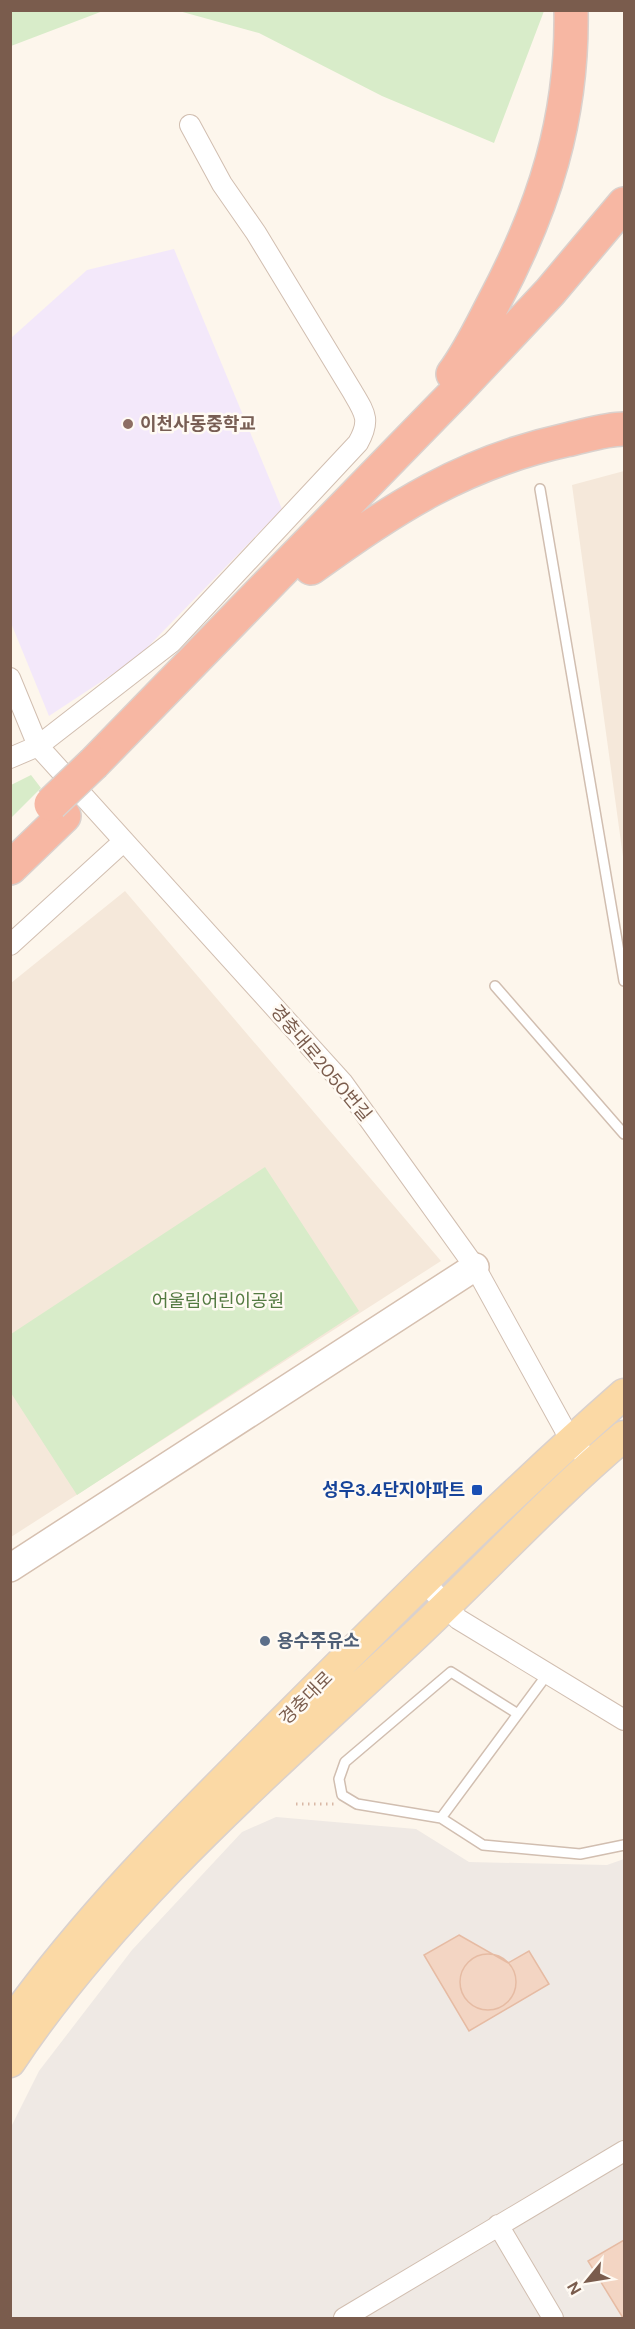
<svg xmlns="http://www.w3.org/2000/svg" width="635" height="2329" font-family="'DM Sans','Noto Sans KR',sans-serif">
<rect width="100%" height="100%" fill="#fdf6ec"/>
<path fill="#f5e8da" d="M624,471V864L572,485Z
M125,891L441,1261L11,1537V983Z"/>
<path fill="#efe9e4" d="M276,1817L416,1829L469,1862L607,1865L624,1859V2318H11L10,2129L39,2071L132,1950L242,1832Z"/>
<path fill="#f3e8fa" d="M174,249L282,509L137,658L49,716L11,623L10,339L87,270Z"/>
<path fill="#d8ecc9" d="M11,10H103V11L11,46Z
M179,11H544L494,143L382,96L259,33Z
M31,775L41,788L11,818V785Z
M265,1167L359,1311L77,1495L11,1393V1334Z"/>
<path fill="#f3d5c3" stroke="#e6bba3" stroke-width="1.5" d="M459,1935L508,1963L529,1951L549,1984L469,2031L424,1955Z
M460 1982a28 28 0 1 1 56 0a28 28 0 1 1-56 0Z
M624,2240V2318H623L588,2261Z"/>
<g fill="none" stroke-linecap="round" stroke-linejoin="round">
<g stroke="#d1beb0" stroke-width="12">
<path id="lane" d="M540,489L624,981
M495,986L624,1134
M518,1714L451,1672L345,1762L339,1779L342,1795L357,1804L441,1818L483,1845L580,1854L624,1845
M441,1818L549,1672"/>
</g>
<g stroke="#d1beb0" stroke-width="22">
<path id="street" d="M10,678L38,746L343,1083L475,1267L571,1441L592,1463
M10,758L38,746L172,642L358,443C371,420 365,413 352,391L256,233L222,184L190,125
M10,945L124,841
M424,1581L458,1619L624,1720
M498,2225L553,2318
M344,2318L624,2151"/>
</g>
<g stroke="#d6c0b0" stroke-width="30">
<path id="secondary" d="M10,1568L475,1267"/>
</g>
<g stroke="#dad1cd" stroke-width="33">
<path id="primary" d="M10,2024C91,1910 192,1812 290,1714C399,1605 508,1496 624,1394
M10,2062C115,1904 271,1770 408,1642C481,1574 548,1500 624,1436"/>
</g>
<g stroke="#dad1cd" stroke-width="36">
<path id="highway" d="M453,374C470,351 481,327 494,302C544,208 573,118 571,10
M311,568C396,507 462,463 566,440C585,436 605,429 624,429
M94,763L456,392L550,292L624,204
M10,868L64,816"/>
</g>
<path stroke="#d9b8a5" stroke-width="3" stroke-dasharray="1.5 4.5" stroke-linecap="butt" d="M296,1804H334"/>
<use href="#lane" stroke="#fff" stroke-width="9"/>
<use href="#street" stroke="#fff" stroke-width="20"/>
<use href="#secondary" stroke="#fff" stroke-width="27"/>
<use href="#primary" stroke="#fbd9a5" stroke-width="30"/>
<use href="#highway" stroke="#f7b7a3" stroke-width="33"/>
<g stroke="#dad1cd" stroke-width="36" stroke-linecap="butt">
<path id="highway-bridge" d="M51,804L94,763"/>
</g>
<use href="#highway-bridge" stroke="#f7b7a3" stroke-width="33"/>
</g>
<circle fill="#8d6e63" stroke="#fffaf3" stroke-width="2" cx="128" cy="424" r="6"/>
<rect fill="#1a4fb4" stroke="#fffaf3" stroke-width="2" x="471" y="1484" width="12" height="12" rx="3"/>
<circle fill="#5c6f8a" stroke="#fffaf3" stroke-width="2" cx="265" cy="1641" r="6"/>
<g text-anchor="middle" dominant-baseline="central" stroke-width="5" stroke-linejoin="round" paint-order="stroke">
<g font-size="18" font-weight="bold" fill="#785e54" stroke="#fffaf3" text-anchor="start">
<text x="140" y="424">이천사동중학교</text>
</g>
<g font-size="18" fill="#7a5c4d" stroke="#fffaf3">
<text transform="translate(321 1063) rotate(50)">경충대로2050번길</text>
<text transform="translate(306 1698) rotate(-45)">경충대로</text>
</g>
<g font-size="18" fill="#537a41" stroke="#fffaf3">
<text x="218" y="1301">어울림어린이공원</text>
</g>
<g font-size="18" font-weight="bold" fill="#164399" stroke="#fffaf3" text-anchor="end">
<text x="465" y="1490">성우3.4단지아파트</text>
</g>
<g font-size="18" font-weight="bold" fill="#4e5e75" stroke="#fffaf3" text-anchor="start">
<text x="277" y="1641">용수주유소</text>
</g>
</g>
<rect width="635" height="2329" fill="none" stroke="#7a5c4d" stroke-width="24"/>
<g transform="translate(587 2281) rotate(240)" stroke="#fffaf3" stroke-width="4.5" paint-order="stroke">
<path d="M0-4.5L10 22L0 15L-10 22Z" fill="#7a5c4d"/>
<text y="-9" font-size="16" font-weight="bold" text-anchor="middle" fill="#7a5c4d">N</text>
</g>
</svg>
